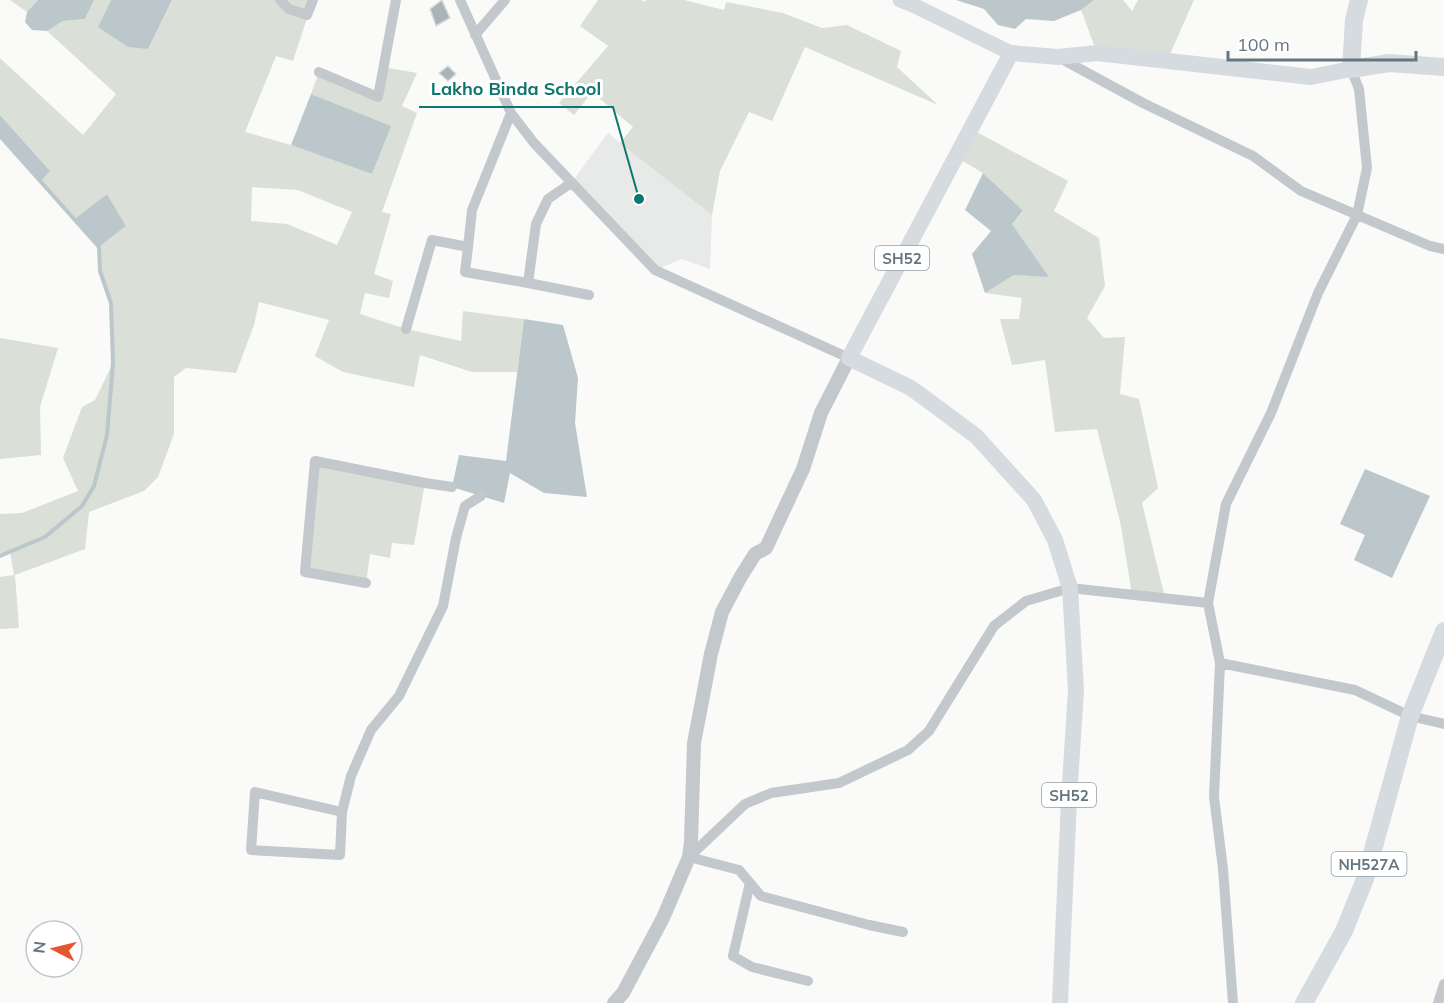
<svg xmlns="http://www.w3.org/2000/svg" width="1444" height="1003" font-family="Mulish,sans-serif">
<rect width="100%" height="100%" fill="#fafaf8"/>
<path fill="#e8e9e9" d="M608,133L712,215L710,269L682,259L655,270L571,183Z"/>
<path fill="#dadfd7" fill-rule="evenodd" d="M10,0H38L27,12Z
M94,0H111L98,27L148,49L172,0H313L293,61L276,56L245,132L291,145L372,174L390,126L311,94L319,72L378,97L383,67L417,73L402,106L417,113L382,212L391,214L374,274L393,281L389,298L365,293L360,314L406,329L461,341L463,311L524,319L517,372H472L420,355L414,387L343,372L315,356L329,320L259,302L254,325L236,373L186,368L174,377V434L158,477L144,491L89,512L85,549L15,575L19,628L0,629V577L14,575L10,552L0,556V514L22,513L78,491L63,458L82,407L95,400L113,363L111,303L100,271L99,247L126,226L107,194L73,220L40,182L50,171L0,115V58L83,135L116,94L47,31L63,21L85,19ZM252,187L298,190L352,212L337,245L287,224L251,221Z
M598,0H642L644,2L647,0H684L724,10L726,2L783,13L822,28L847,25L901,51L897,67L938,105L805,47L772,121L749,112L720,171L712,215L620,143L633,127L592,92L574,115L559,103L608,46L580,26Z
M1094,0H1123L1132,11L1138,0H1194L1167,61L1097,53L1081,10Z
M971,129L1068,181L1054,211L1099,238L1105,286L1087,318L1104,338L1125,337L1120,394L1139,399L1158,488L1142,503L1165,598L1132,595L1121,526L1097,429L1055,432L1045,360L1012,365L1000,319H1019L1022,298L985,293L1014,275L1048,276L1012,224L1023,212L983,173L956,157Z
M0,338L58,348L40,407L41,455L0,459Z
M315,461L425,483L414,545L392,543L390,558L370,554L366,583L305,572Z"/>
<path fill="#bbc7cb" d="M38,0H94L85,19L63,21L47,31L32,30L25,22L27,12Z
M111,0H172L148,49L128,47L98,27Z
M956,0H1094L1081,10L1054,21L1026,19L1015,29L998,25L984,9Z
M311,94L391,126L372,174L291,145Z
M0,115L50,171L40,182L0,136Z
M983,173L1023,211L1012,224L1049,277L1014,275L985,293L972,254L991,231L965,210Z
M107,194L126,226L99,247L73,220Z
M524,319L563,325L578,378L575,423L587,497L544,493L510,473L504,503L452,487L459,455L506,461Z
M1365,469L1430,496L1392,578L1354,560L1365,535L1340,524Z"/>
<g fill="none" stroke-linecap="round" stroke-linejoin="round">
<path stroke="#bbc7cb" stroke-width="4" d="M0,136L99,247L100,271L111,303L113,363L107,435L94,486L82,506L45,537L0,556"/>
</g>
<path fill="#aab3b9" stroke="#dcdcda" stroke-width="1.5" d="M442,0L450,18L436,26L430,9Z
M448,66L456,74L448,81L439,73Z"/>
<g fill="none" stroke-linecap="round" stroke-linejoin="round">
<path stroke="#c3c8cc" stroke-width="10" d="M280,0L289,9L307,15L313,0
M460,0L511,113L534,143L655,270L849,358
M475,35L505,0
M1058,57L1143,103L1253,156L1301,191L1430,246L1444,249
M319,72L378,97L396,0
M571,183L548,199L536,224L528,283L589,295
M468,247L465,272L528,283
M406,329L432,240L468,247L472,210L511,113
M366,583L305,572L315,461L425,483L452,487
M1220,663L1355,690L1410,716L1444,724
M342,812L340,855L251,850L255,792L342,812L351,776L371,730L399,696L443,606L456,538L465,506L481,496
M689,857L745,804L771,793L839,783L908,750L929,731L994,626L1026,601L1070,588L1208,603
M689,857L739,870L761,896L869,925L903,932
M750,883L733,956L752,967L808,981
M1233,1003L1223,869L1214,797L1220,663L1208,603L1226,504L1271,413L1318,293L1357,215L1367,168L1359,89L1351,69
M1438,1003L1444,984"/>
<path stroke="#c3c8cc" stroke-width="14" d="M614,1003L623,993L663,918L689,857L691,842L694,743L711,654L722,612L740,578L755,554L766,548L803,469L821,413L849,358"/>
<path stroke="#d6dbdf" stroke-width="15" d="M900,0L913,5L1011,53"/>
<path stroke="#d6dbdf" stroke-width="16" d="M1060,1003L1069,799L1076,690L1070,588L1055,540L1034,500L976,436L911,388L849,358L1011,53L1058,57L1097,53L1311,77L1351,69"/>
<path stroke="#d6dbdf" stroke-width="18" d="M1359,0L1354,20L1351,69L1389,63L1444,67
M1304,1003L1344,931L1365,879L1410,716L1444,631"/>
</g>
<g text-anchor="middle" dominant-baseline="central" stroke-width="6" stroke-linejoin="round" paint-order="stroke">
<g fill="#fff" stroke="#939fa8" stroke-width="1.5">
<rect x="875" y="246" width="54" height="24" rx="4.5"/>
<rect x="1042" y="783" width="54" height="24" rx="4.5"/>
<rect x="1331.5" y="852" width="75" height="24" rx="4.5"/>
</g>
<g font-size="15" font-weight="bold" fill="#657683">
<text x="902" y="258">SH52</text>
<text x="1069" y="795">SH52</text>
<text x="1369" y="864">NH527A</text>
</g>
</g>
<path fill="none" stroke="#0f766e" stroke-width="2" d="M639 199L613 107H419"/>
<circle fill="#0f766e" stroke="#fff" stroke-width="2" cx="639" cy="199" r="6"/>
<g font-size="18" text-anchor="middle" font-weight="bold" fill="#0f766e" stroke="#fff" stroke-width="6" stroke-linejoin="round" paint-order="stroke">
<text x="516" y="95">Lakho Binda School</text>
</g>
<g transform="translate(54 949) rotate(277)"><circle r="28" fill="#ffffff" stroke="#c1c8cd" stroke-width="1.5"/>
<path d="M0-4.5L10 22L0 15L-10 22Z" fill="#e4572e"/>
<text y="-9" font-size="16" font-weight="bold" text-anchor="middle" fill="#657683">N</text>
</g>
<path d="M1228 51v9h188v-9" fill="none" stroke="#657683" stroke-width="3"/>
<text x="1237" y="51" font-size="18" fill="#657683" stroke="#ffffff" stroke-width="4.5" paint-order="stroke">100 m</text>
</svg>
